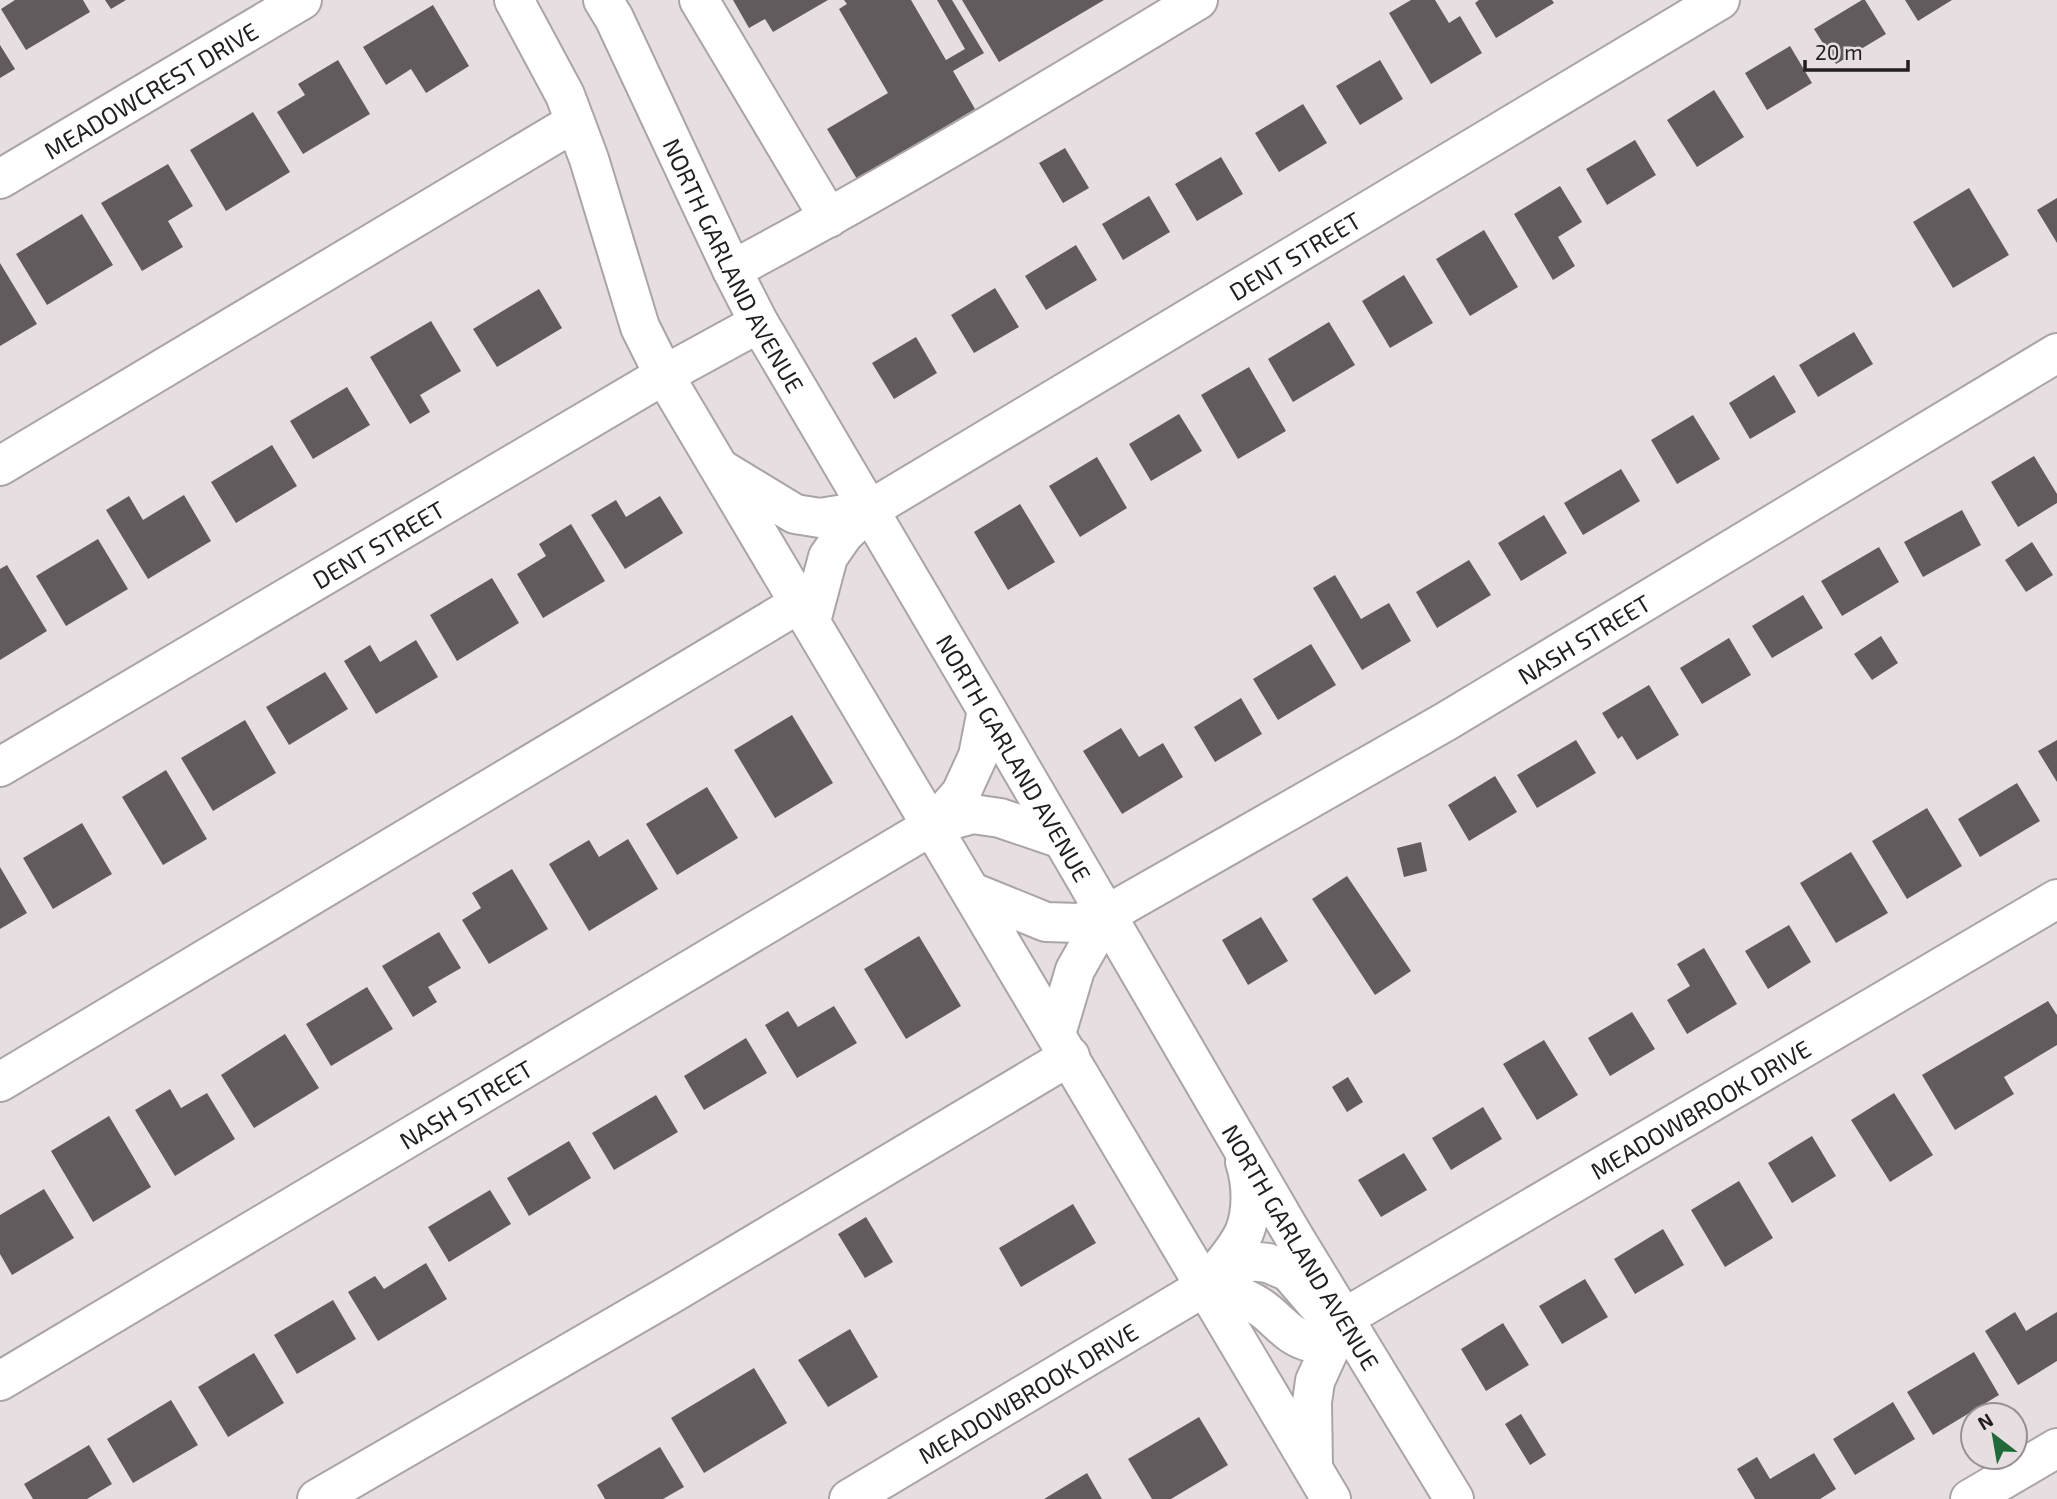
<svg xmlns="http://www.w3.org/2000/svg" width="2057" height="1499" font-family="'Exo 2',sans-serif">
<rect width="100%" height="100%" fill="#e6dee0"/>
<path fill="#625b5d" d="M15,0H83L90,12L26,50L1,9Z
M105,0H126L111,9Z
M733,0H828L773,32L765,19L749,28Z
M844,0H911L946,60L965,49L937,0H952L984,53L953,71L975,109L857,179L827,129L888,93L839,9L847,4Z
M962,0H1104L999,62Z
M1411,0H1435L1449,23L1460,16L1482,53L1431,84L1389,13Z
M1479,0H1552L1554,3L1496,38L1475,3Z
M1862,0H1865L1886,34L1836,64L1814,29Z
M1905,0H1952L1918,21Z
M433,5L469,66L426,93L411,69L386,85L363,47Z
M0,45L15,69L0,78Z
M1790,46L1812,83L1767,110L1745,73Z
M338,60L370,114L303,154L277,112L305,95L298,84Z
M1380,60L1403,99L1360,125L1336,86Z
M1714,90L1744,137L1697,167L1667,120Z
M1303,104L1327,143L1279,172L1255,133Z
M253,112L290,172L226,211L190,150Z
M1635,140L1656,175L1607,205L1586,169Z
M1065,148L1089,188L1063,203L1039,163Z
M1221,157L1243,194L1197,221L1175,184Z
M168,164L193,206L168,221L183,247L142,271L101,203Z
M1560,186L1582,222L1558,237L1575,266L1553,280L1514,214Z
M1969,188L2009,255L1953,288L1913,222Z
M1149,196L1170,232L1123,260L1102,224Z
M2057,198V243L2037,210Z
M82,214L113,265L47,305L16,254Z
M1484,230L1518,287L1470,316L1436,259Z
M1076,245L1097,280L1046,310L1025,276Z
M0,263L37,324L0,346Z
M1404,275L1433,323L1390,348L1362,301Z
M995,288L1019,327L974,353L951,315Z
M539,289L562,328L497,367L473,329Z
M431,321L461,371L420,395L430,412L410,424L370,357Z
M1329,322L1355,365L1293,402L1268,359Z
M1854,332L1873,364L1818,397L1799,365Z
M916,337L937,373L894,399L872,363Z
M1249,367L1286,431L1238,459L1201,395Z
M1774,375L1796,412L1750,439L1729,403Z
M347,387L370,425L313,459L290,421Z
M1179,414L1202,451L1151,481L1129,444Z
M1693,415L1720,459L1677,484L1651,440Z
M272,445L297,486L236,523L211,482Z
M2034,456L2057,494V503L2018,527L1991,482Z
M1097,457L1127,508L1080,537L1049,486Z
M1621,469L1640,501L1583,535L1564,503Z
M184,495L211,541L148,579L106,510L129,496L143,520Z
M660,496L683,533L625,569L591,515L616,500L626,517Z
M1020,504L1055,562L1008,590L974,532Z
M1962,510L1981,545L1923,577L1904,542Z
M1544,515L1567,553L1521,581L1498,543Z
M571,524L605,581L543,618L517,574L546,556L539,544Z
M98,539L128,589L66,626L36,576Z
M2032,542L2053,575L2026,592L2005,560Z
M1879,547L1899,582L1842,616L1821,581Z
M1469,560L1491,595L1437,628L1416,592Z
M7,565L47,631L0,660V569Z
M1335,575L1361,619L1389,603L1411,641L1362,670L1313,588Z
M492,578L519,623L457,661L430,615Z
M1803,595L1823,628L1772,658L1752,626Z
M1881,636L1898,663L1872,680L1854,654Z
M1729,638L1751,675L1702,704L1680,668Z
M416,640L438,677L376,714L344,661L370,645L380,662Z
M1311,644L1336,685L1278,720L1253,679Z
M325,672L348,709L289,745L266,707Z
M1649,685L1679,735L1637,760L1622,736L1618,739L1602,713Z
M1241,698L1262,734L1215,762L1194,727Z
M792,715L833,783L775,818L734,750Z
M245,720L276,773L213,811L181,758Z
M1121,728L1139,757L1163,743L1183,777L1122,814L1083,751Z
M1576,740L1596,773L1537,808L1517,775Z
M2057,740V782L2038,751Z
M166,770L207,839L163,865L122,797Z
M1495,776L1517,812L1469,841L1448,805Z
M2017,783L2040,821L1980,857L1958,819Z
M707,787L738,838L677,875L646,824Z
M1927,808L1962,866L1907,899L1872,841Z
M82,823L112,874L53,909L23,858Z
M628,839L658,889L589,931L549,864L589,840L599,857Z
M1421,842L1427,871L1404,877L1397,848Z
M1851,852L1888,913L1836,943L1800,883Z
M0,867L27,913L0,929Z
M512,869L548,929L489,964L462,920L481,908L472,893Z
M1347,876L1411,971L1375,995L1312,899Z
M1261,917L1288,961L1248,985L1222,940Z
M1789,925L1811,962L1768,989L1745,951Z
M439,932L461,968L428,987L437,1002L413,1017L382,966Z
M919,936L961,1006L906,1039L864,969Z
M1704,948L1737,1004L1687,1034L1667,1000L1690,986L1677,964Z
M367,987L393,1029L331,1066L306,1024Z
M2048,1001L2057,1015V1045L2004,1077L2014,1094L1955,1130L1922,1075Z
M834,1006L857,1043L797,1078L765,1025L788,1011L798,1027Z
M1632,1012L1655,1049L1610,1076L1588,1038Z
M285,1034L319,1088L254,1128L221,1075Z
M746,1038L767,1073L704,1110L684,1076Z
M1544,1040L1578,1095L1537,1120L1503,1064Z
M1348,1077L1363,1102L1347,1112L1332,1087Z
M170,1089L181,1108L207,1093L235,1139L175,1176L135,1110Z
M1894,1093L1933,1155L1890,1182L1851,1120Z
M656,1095L678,1132L614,1170L592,1133Z
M1483,1107L1502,1139L1451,1170L1432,1138Z
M109,1116L151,1187L93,1222L51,1151Z
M1812,1136L1836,1176L1792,1203L1768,1163Z
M569,1141L591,1178L529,1216L507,1178Z
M1404,1153L1427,1190L1381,1217L1358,1180Z
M1739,1181L1773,1238L1725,1267L1691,1210Z
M44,1189L74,1238L12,1275L0,1254V1215Z
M490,1190L511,1224L449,1262L428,1227Z
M1073,1204L1096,1243L1021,1287L999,1248Z
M866,1217L893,1262L865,1278L838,1234Z
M1663,1229L1684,1265L1635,1294L1614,1259Z
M426,1263L447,1299L378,1341L348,1292L375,1276L384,1289Z
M1585,1279L1608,1317L1562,1344L1539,1306Z
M333,1300L356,1339L297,1374L274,1335Z
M2015,1312L2026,1331L2057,1312V1361L2018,1385L1985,1331Z
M1503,1323L1529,1365L1486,1391L1461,1349Z
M850,1329L878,1377L828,1407L798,1360Z
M1974,1352L1999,1395L1933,1435L1907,1392Z
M254,1353L284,1403L228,1437L198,1387Z
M754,1368L787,1423L704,1473L671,1418Z
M171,1400L198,1445L133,1483L107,1439Z
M1893,1402L1915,1439L1855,1475L1833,1439Z
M1521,1414L1546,1455L1530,1465L1505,1424Z
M1199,1417L1228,1465L1171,1499H1152L1128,1459Z
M89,1445L112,1484L87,1499H33L24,1484Z
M660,1447L684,1487L663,1499H605L597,1485Z
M1814,1453L1836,1489L1820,1499H1755L1737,1469L1757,1457L1770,1479Z
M1087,1473L1102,1499H1044Z"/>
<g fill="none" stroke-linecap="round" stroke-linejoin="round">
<g stroke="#aba4a6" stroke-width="42">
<g id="minor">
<path d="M699,0L829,218"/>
<path id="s1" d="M0,179L302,0"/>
<path d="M732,270C890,186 1044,93 1198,0"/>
<path d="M0,466L575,122"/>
<path d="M721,469L795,514L820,518L869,510"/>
<path id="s2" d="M811,621L828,557L844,534L869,510L1720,0"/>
<path id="s3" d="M0,767L664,375L759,323"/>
<path d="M933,825L961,793L978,756L987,710"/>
<path id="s4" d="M972,892L1046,922L1078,923L1106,915L1445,722L2057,353"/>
<path d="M1056,1034L1075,970L1106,915"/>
<path d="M0,1082L800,603"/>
<path id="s5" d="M1344,1318L2057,899"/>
<path id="s6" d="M0,1381L933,825L973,814L1000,818L1062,839"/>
<path d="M317,1499L671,1294L1070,1056"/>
<path id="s7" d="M849,1499L1206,1286"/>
<path d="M1970,1499L2057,1448"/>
</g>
</g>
<g stroke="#aba4a6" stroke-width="42">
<g id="major">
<path d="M514,0L565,95L589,159L640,327L664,375L1331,1499"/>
<path id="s8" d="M603,0L614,18L732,270L759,323L987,710L1293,1235L1454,1499"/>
<path d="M1211,1279C1222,1265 1236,1250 1244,1233C1253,1212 1252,1183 1245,1162"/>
<path d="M1206,1286L1250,1261L1268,1263L1289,1272L1319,1307"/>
<path d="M1206,1286C1226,1291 1247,1297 1264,1310C1280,1322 1289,1337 1310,1342L1325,1335L1344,1318"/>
<path d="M1313,1467L1312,1402L1315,1381L1343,1320"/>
</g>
</g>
<use href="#minor" stroke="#fff" stroke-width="38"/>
<use href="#major" stroke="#fff" stroke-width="38"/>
</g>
<g text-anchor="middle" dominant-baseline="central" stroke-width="7" stroke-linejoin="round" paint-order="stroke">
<g font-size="24" fill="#211e1f" stroke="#e6dee0">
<text stroke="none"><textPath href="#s1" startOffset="175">MEADOWCREST DRIVE</textPath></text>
<text stroke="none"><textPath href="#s2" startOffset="625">DENT STREET</textPath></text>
<text stroke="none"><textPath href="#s8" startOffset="296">NORTH GARLAND AVENUE</textPath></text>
<text stroke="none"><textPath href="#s3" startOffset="439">DENT STREET</textPath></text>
<text stroke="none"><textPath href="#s4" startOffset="693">NASH STREET</textPath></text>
<text stroke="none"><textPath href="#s8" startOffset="863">NORTH GARLAND AVENUE</textPath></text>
<text stroke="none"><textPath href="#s6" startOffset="542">NASH STREET</textPath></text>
<text stroke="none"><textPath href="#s5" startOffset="413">MEADOWBROOK DRIVE</textPath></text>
<text stroke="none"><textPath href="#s8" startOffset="1430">NORTH GARLAND AVENUE</textPath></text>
<text stroke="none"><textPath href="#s7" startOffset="208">MEADOWBROOK DRIVE</textPath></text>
</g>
</g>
<g transform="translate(1994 1436) rotate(329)"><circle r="33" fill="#e6dee0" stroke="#979193" stroke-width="2"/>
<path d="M0-5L12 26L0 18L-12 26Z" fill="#1f6a38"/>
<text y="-10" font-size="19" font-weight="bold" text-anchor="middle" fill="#211e1f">N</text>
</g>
<path d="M1805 60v10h103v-10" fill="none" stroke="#211e1f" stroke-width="3.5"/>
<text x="1815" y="60" font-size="21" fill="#211e1f" stroke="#e6dee0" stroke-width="5" paint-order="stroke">20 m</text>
</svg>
